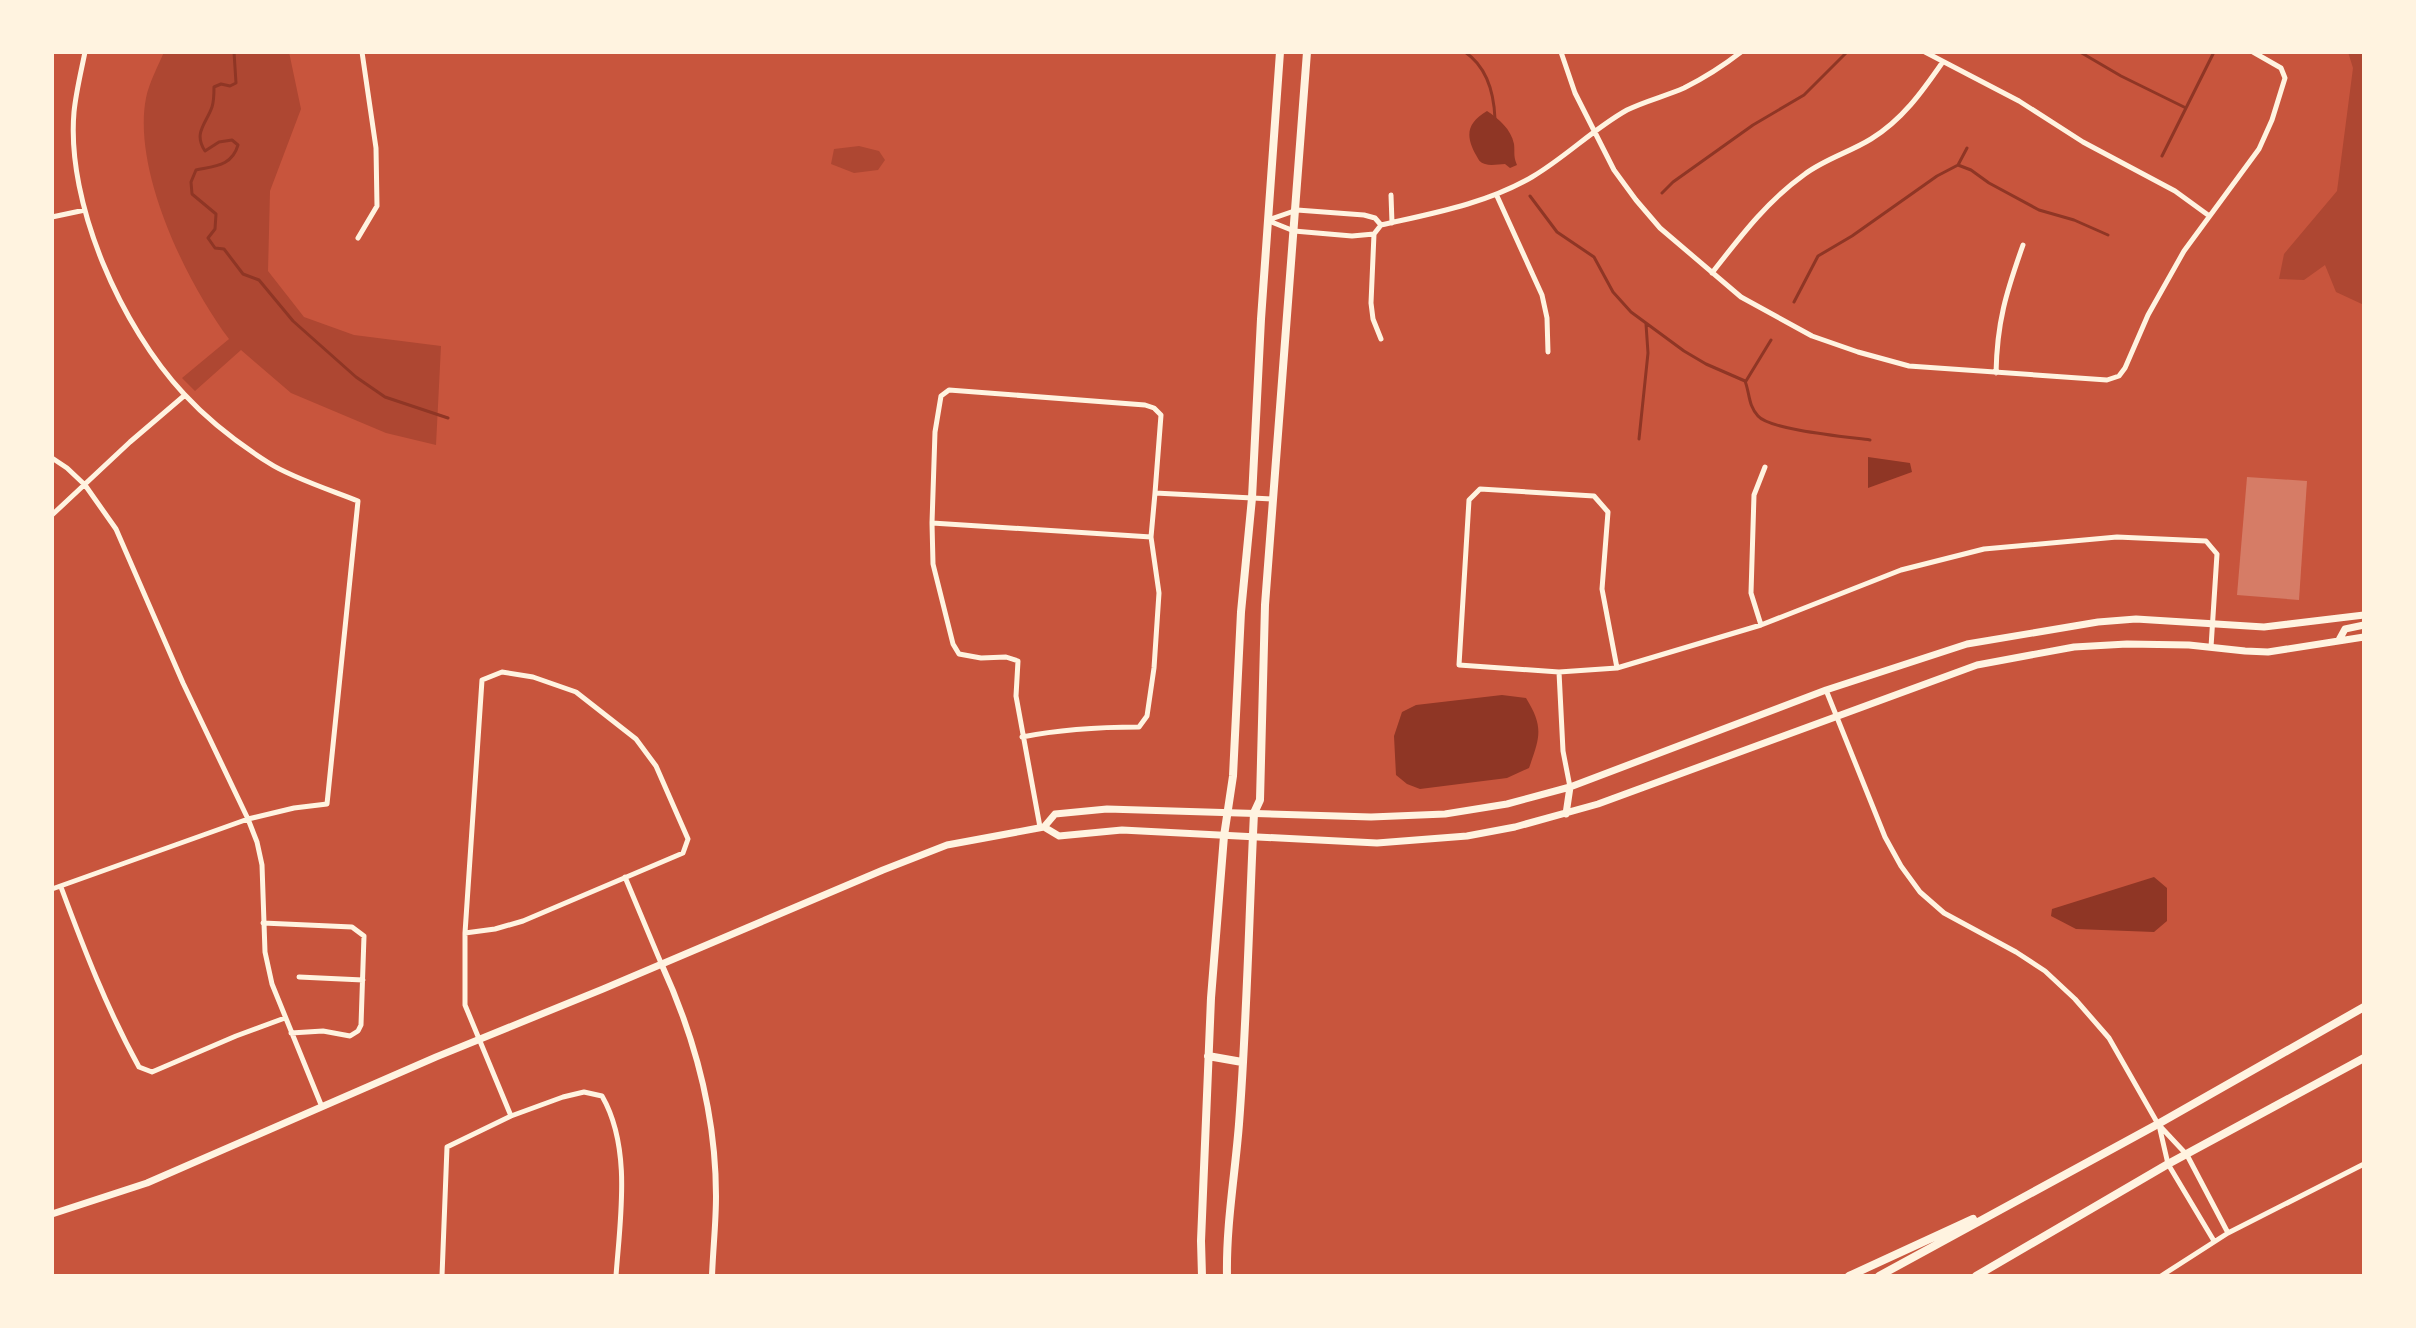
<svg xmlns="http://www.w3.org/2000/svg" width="2416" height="1328" font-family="'Exo 2',sans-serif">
<rect width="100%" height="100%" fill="#c8553d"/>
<path fill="#ae4732" d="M164,52H289L301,109L270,191L268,271L304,317L354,335L441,346L436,445L386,433L291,393L241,350L195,391L182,378L229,339C186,282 132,170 146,98C149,83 158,66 164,52Z
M2348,52H2364V305L2336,292L2325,265L2304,280L2279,279L2284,254L2337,191L2353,68Z
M859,146L879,151L885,160L878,170L854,173L831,164L834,149Z"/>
<path fill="#8f3625" d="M1487,111C1499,119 1511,129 1514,144C1515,152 1513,156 1517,165L1510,168L1505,164C1499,164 1491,166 1485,164C1479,162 1479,160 1476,155C1465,135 1467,123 1487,111Z
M1868,457L1910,463L1912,472L1868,488Z
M1502,695L1526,698C1544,727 1540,737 1529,768L1507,778L1420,789L1407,784L1396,775L1394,736L1402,712L1416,705Z
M2154,877L2167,888V921L2154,932L2076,929L2051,916L2052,909Z"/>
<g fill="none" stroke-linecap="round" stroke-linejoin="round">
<path stroke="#8f3625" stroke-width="3" d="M234,52L236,83L230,86L221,84L214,87C214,93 214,101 212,107C206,124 193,133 205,151L219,142L232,140L238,145C232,166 215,166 196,170L191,182L192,194L216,214L215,229L208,238L215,248L224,249L243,274L259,280L293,321L356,377L385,397L448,418
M1465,52C1487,67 1494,92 1495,119
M2080,52L2121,76L2186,108
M2162,156L2213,54
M1958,165L1971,170L1989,183L2039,210L2074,220L2108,235
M1662,193L1673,182L1753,125L1804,95L1847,52
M1530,196L1557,232L1594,257L1613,292L1631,312L1684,351L1706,364L1745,381C1750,394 1748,405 1758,416C1770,430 1848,437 1870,440
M1794,302L1818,256L1852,236L1937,176L1958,165L1967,148
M1746,381L1771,340
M1639,439L1648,353L1646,324"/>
</g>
<path fill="#d67c66" d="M2247,477L2307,481L2299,600L2237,595Z"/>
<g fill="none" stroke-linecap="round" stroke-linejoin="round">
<path stroke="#fff3e0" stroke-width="5" d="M1561,52L1575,93L1614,170L1636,200L1660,228L1741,297L1812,336L1858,352L1909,366L2107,380L2119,376L2125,368L2148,315L2184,251L2259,149L2272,120L2285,78L2281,68L2253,52
M1925,52L2019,101L2083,142L2175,191L2208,215
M1391,195L1392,223
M1497,196L1542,295L1547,318L1548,352
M52,217L85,210
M1268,220L1297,210L1364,215L1375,218L1381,225
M1269,221L1294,231L1352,236L1374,234L1381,225C1434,213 1485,204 1532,177C1566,157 1593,129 1627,110C1645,101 1666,96 1684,88C1704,78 1723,66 1741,52
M1374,234L1371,303L1373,319L1381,339
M358,238L377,206L376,148L362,52
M1712,273C1740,237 1767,201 1805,174C1825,159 1850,152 1871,139C1902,120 1922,92 1942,63
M1996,373C1997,322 2006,293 2023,245
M52,458L67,468L85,485L116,529L183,683L248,819L257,842L262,865L265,952L272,984L322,1107
M52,515L130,442L185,395
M932,523L1151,537
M1761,625L1751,593L1754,495L1765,467
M1617,668L1602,589L1608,512L1594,496L1480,489L1469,500L1459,665L1559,672L1617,668L1761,625L1901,570L1984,549L2117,537L2206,541L2217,554L2211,647
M1559,672L1563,751L1570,787
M1826,690L1885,837L1901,866L1920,892L1944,913L2016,952L2045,971L2075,999L2109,1038L2158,1124L2187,1155L2228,1233
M1022,737C1062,729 1099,727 1139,727L1147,716L1154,668L1159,593L1151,537L1155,493L1273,499
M1040,827L1016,696L1018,661L1006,657L981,658L959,654L953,644L933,564L932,523L935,432L941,396L949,390L1145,405L1154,408L1161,415L1155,493
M625,877L661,963
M61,887C84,949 107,1009 139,1067L152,1072L236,1036L285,1018
M52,889L248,819L294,808L327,804L358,501C333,491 290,477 269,463C239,444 208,420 184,394C122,328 66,204 74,112C76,92 81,72 85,52
M263,923L352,927L364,936L361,1025L358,1031L350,1036L323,1031L291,1033
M465,933L495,929L523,921L683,853L688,839L656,766L636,739L576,692L533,677L502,672L482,680L465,933V1005L511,1116
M299,977L363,980
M2159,1125L2168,1164L2214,1241
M442,1276L447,1147L511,1116L563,1097L584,1092L602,1096C632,1148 620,1219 616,1276
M2161,1276L2228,1233L2364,1164"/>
<path stroke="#fff3e0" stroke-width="6" d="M661,963C694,1035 716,1116 716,1196C716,1223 713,1249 712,1276"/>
<path stroke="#fff3e0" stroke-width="7" d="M2339,640L2345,629L2364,625
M1566,814L1570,787
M1044,827L1055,814L1107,809L1371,817L1445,814L1507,804L1570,787L1826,690L1967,644L2098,622L2136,619L2264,627L2364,615
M52,1214L147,1183L436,1057L603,989L883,870L947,845L1044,827L1059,836L1122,830L1377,843L1467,836L1515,827L1598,804L1977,665L2074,647L2127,644L2189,645L2245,651L2268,652L2364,637"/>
<path stroke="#fff3e0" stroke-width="8" d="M1208,1056L1242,1062
M1202,1276L1201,1241L1211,998L1224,836L1233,776L1241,612L1252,498L1261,319L1280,52
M1227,1276C1226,1225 1235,1175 1239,1124C1247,1020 1249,916 1254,813L1260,800L1265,605L1307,52
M1849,1276L1973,1219
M1879,1276L2158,1124L2364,1007
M1976,1276L2168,1164L2364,1058"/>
</g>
<rect width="2416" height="1328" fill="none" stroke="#fff3e0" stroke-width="108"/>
</svg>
